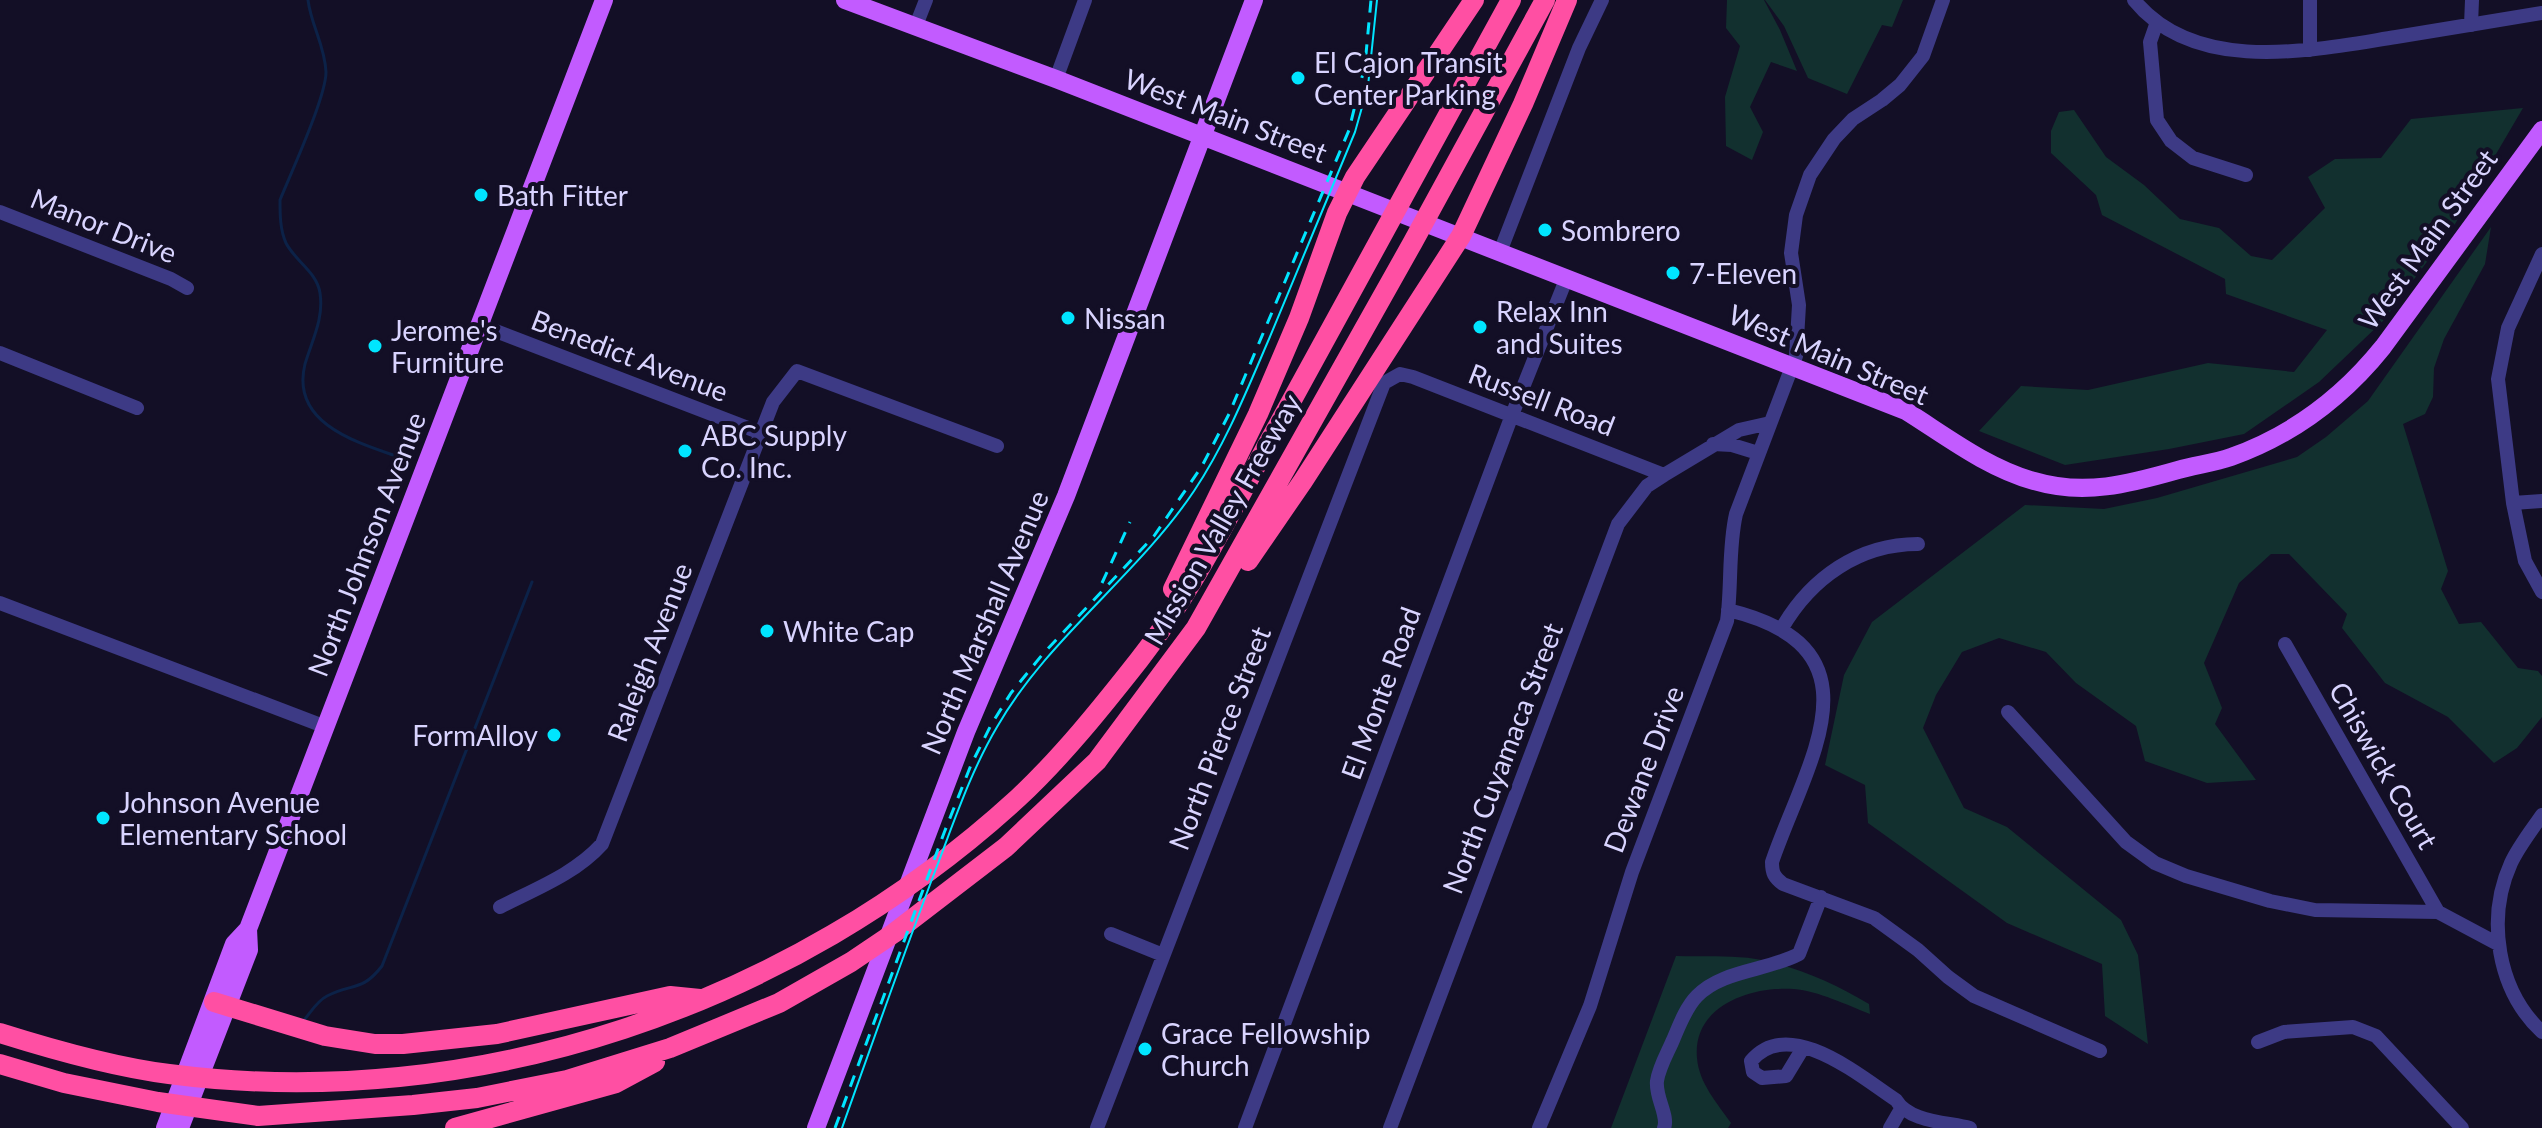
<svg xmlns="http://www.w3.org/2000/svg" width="2542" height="1128" font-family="Lato,sans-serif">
<rect width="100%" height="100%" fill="#130f26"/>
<path fill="#12302f" d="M1727,0H1764L1780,30L1797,71L1771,62L1750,107L1763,132L1752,160L1726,146L1725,97L1740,46L1726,28Z
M1765,0H1903L1892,27L1882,25L1847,94L1808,78L1784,26Z
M2523,108L2455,224L2383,321L2319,382L2244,434L2169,449L2065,465L1979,431L2021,386L2088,390L2208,363L2294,372L2327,330L2226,294L2225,279L2102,215L2096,195L2051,153V131L2059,112L2074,110L2106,157L2144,185L2180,219L2219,228L2251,256L2272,260L2325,208L2308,177L2335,159L2381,158L2411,119Z
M2491,227L2485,264L2444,339L2434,368L2433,397L2425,414L2403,424L2448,571L2441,589L2459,624L2481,622L2518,668L2538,671L2542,676V717L2517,748L2494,763L2448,717L2385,683L2342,628L2347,614L2289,554H2271L2239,583L2204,663L2222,708L2215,724L2256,780L2207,783L2145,761L2136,726L2076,683L2046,652L1999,638L1962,652L1936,695L1923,728L1964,808L2007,827L2121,920L2138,955L2148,1044L2105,1016L2102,964L2007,923L1868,823L1865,785L1825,765L1844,675L1872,622L2025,505L2104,509L2157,498L2297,457L2326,437L2368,401Z
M1676,956C1706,957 1741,954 1771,962C1806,971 1838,985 1869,1004L1870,1014C1847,1005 1818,991 1794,989C1751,986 1692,1006 1697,1058C1699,1083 1717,1103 1731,1123L1728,1128H1611Z"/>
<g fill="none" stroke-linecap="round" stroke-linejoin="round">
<path stroke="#0c2248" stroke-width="3" d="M308,0C311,25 325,46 326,72C326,97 291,173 280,200C280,214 280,230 286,243C295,261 317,272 320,293C324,319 312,340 305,364C289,428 367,445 410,461
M304,1020C311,1012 317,1001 327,996C352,983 362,992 382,966L532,582"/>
<path stroke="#3d3a85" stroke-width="14" d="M2134,0C2196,76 2313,50 2396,37C2445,29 2493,21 2542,13
M2157,22L2150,42L2157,120L2171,141L2193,158L2246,175
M2471,25L2472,0
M915,28L926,0
M2310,50V0
M1056,79L1085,0
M0,212L171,279L187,288
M1500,252L1579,48L1602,0
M2542,254L2508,328L2498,379L2513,503L2525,561L2542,592
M480,325L761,433
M0,353L137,408
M1713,444L1732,445L1758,453
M2513,503L2542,501
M0,603L326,727
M1728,610C1887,648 1807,760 1772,862C1772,873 1774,877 1783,884L1874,918L1918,950L1948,977L1974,996L2100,1051
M1782,628C1811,578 1859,544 1918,544
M2285,644L2438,912
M2008,712L2126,842L2155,863L2186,876L2270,901L2315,910L2438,912L2498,944
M2542,815C2531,831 2519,846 2511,863C2486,918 2497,990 2542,1032
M500,907C535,889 575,874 602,844L773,402L797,371L997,446
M1111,934L1163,955
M2258,1042L2284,1032L2353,1027L2376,1036L2462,1128
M1803,1048L1786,1076L1762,1078L1753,1072L1751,1061C1789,1015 1861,1077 1896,1100C1909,1122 1947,1122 1970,1128
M1097,1128L1384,383L1400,374L1413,377L1664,475
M1245,1128L1512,415L1567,277
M1390,1128L1618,524L1647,486L1664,475L1739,430L1770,423
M1539,1128L1590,1006L1632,872L1727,621C1732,585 1728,549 1736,514L1796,356L1799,305L1791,253L1796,215L1810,175L1834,139L1853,119L1882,100L1900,85L1923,56L1943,0
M1664,1128C1669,1116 1655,1097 1657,1081C1659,1067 1668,1052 1673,1040C1679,1026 1686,1007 1697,996C1722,970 1767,971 1799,954L1821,897
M1890,1128L1901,1109"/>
<path stroke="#c25bff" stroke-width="18" d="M845,0L1056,79L1906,411C1946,436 1987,468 2034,481C2084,496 2129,484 2178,470C2195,465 2214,463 2231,457C2293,435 2342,398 2383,347L2542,130
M165,1128L234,944L248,929
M180,1128L249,950L248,929L604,0
M816,1128L966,732L1066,496L1254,0"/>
<path stroke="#ff4fa3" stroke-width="20" d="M1248,561L1303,481L1461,236L1523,104L1567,0
M1173,589L1258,414L1299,318L1337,213L1355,177L1474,0
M214,1002L325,1036L375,1044H403L497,1034L670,996L700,999
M0,1033C54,1050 113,1067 169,1074C476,1114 791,1006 1018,798C1062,757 1102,707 1139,660C1194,590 1232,508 1275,431C1354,288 1432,144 1511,0
M0,1064L64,1083L158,1102L258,1116L413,1105L477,1098L567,1080L670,1048L779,1003L851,962L894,933L1006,847L1097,761L1196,628L1413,242L1545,0
M455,1128L616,1083L655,1062"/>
<path stroke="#00e5ff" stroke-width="2" d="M842,1128C873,1041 904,953 937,866C955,819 971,771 997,727C1048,638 1137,576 1194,491C1226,443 1247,390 1269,339C1298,270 1326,201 1355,132L1368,86L1377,0"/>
<path stroke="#00e5ff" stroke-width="3" stroke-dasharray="12 10" stroke-linecap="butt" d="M1102,583L1130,522
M835,1128L944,833L971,765L991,725L1011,693L1042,655L1154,536L1202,466L1229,414L1349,130L1365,65L1371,0"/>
</g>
<g fill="#00e5ff" stroke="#130f26" stroke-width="3">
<circle cx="1298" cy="78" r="8"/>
<circle cx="481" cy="195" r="8"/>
<circle cx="1545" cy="230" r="8"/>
<circle cx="1673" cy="273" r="8"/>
<circle cx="1068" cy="318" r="8"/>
<circle cx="1480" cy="327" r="8"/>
<circle cx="375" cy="346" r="8"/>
<circle cx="685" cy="451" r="8"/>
<circle cx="767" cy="631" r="8"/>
<circle cx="554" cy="735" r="8"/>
<circle cx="103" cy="818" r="8"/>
<circle cx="1145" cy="1049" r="8"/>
</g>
<g text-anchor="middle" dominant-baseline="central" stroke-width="8" stroke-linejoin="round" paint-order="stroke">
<g font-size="28" fill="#d9d4ff" stroke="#130f26" text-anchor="start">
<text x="1314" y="62">El Cajon Transit<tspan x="1314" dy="32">Center Parking</tspan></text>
<text x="497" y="195">Bath Fitter</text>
<text x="1561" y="230">Sombrero</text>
<text x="1689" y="273">7-Eleven</text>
<text x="1496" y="311">Relax Inn<tspan x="1496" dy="32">and Suites</tspan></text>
<text x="1084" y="318">Nissan</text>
<text x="391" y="330">Jerome's<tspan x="391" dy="32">Furniture</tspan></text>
<text x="701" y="435">ABC Supply<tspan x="701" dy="32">Co. Inc.</tspan></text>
<text x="783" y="631">White Cap</text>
<text x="538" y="735" text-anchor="end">FormAlloy</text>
<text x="119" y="802">Johnson Avenue<tspan x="119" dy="32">Elementary School</tspan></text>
<text x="1161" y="1033">Grace Fellowship<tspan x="1161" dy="32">Church</tspan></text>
</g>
<g font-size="28" fill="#d9d4ff" stroke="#130f26">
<text transform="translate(1226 115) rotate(21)">West Main Street</text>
<text transform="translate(104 225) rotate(22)">Manor Drive</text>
<text transform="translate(2427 239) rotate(-54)">West Main Street</text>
<text transform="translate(1829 354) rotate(23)">West Main Street</text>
<text transform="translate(630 355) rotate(21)">Benedict Avenue</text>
<text transform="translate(1542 399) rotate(21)">Russell Road</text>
<text transform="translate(1222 519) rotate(-60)">Mission Valley Freeway</text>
<text transform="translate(366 544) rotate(-69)">North Johnson Avenue</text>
<text transform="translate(984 622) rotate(-67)">North Marshall Avenue</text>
<text transform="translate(649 652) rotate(-69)">Raleigh Avenue</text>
<text transform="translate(1380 693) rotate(-70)">El Monte Road</text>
<text transform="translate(1219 738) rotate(-69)">North Pierce Street</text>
<text transform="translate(1502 758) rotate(-69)">North Cuyamaca Street</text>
<text transform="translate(2384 765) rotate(60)">Chiswick Court</text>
<text transform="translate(1643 769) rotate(-69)">Dewane Drive</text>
</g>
</g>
</svg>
